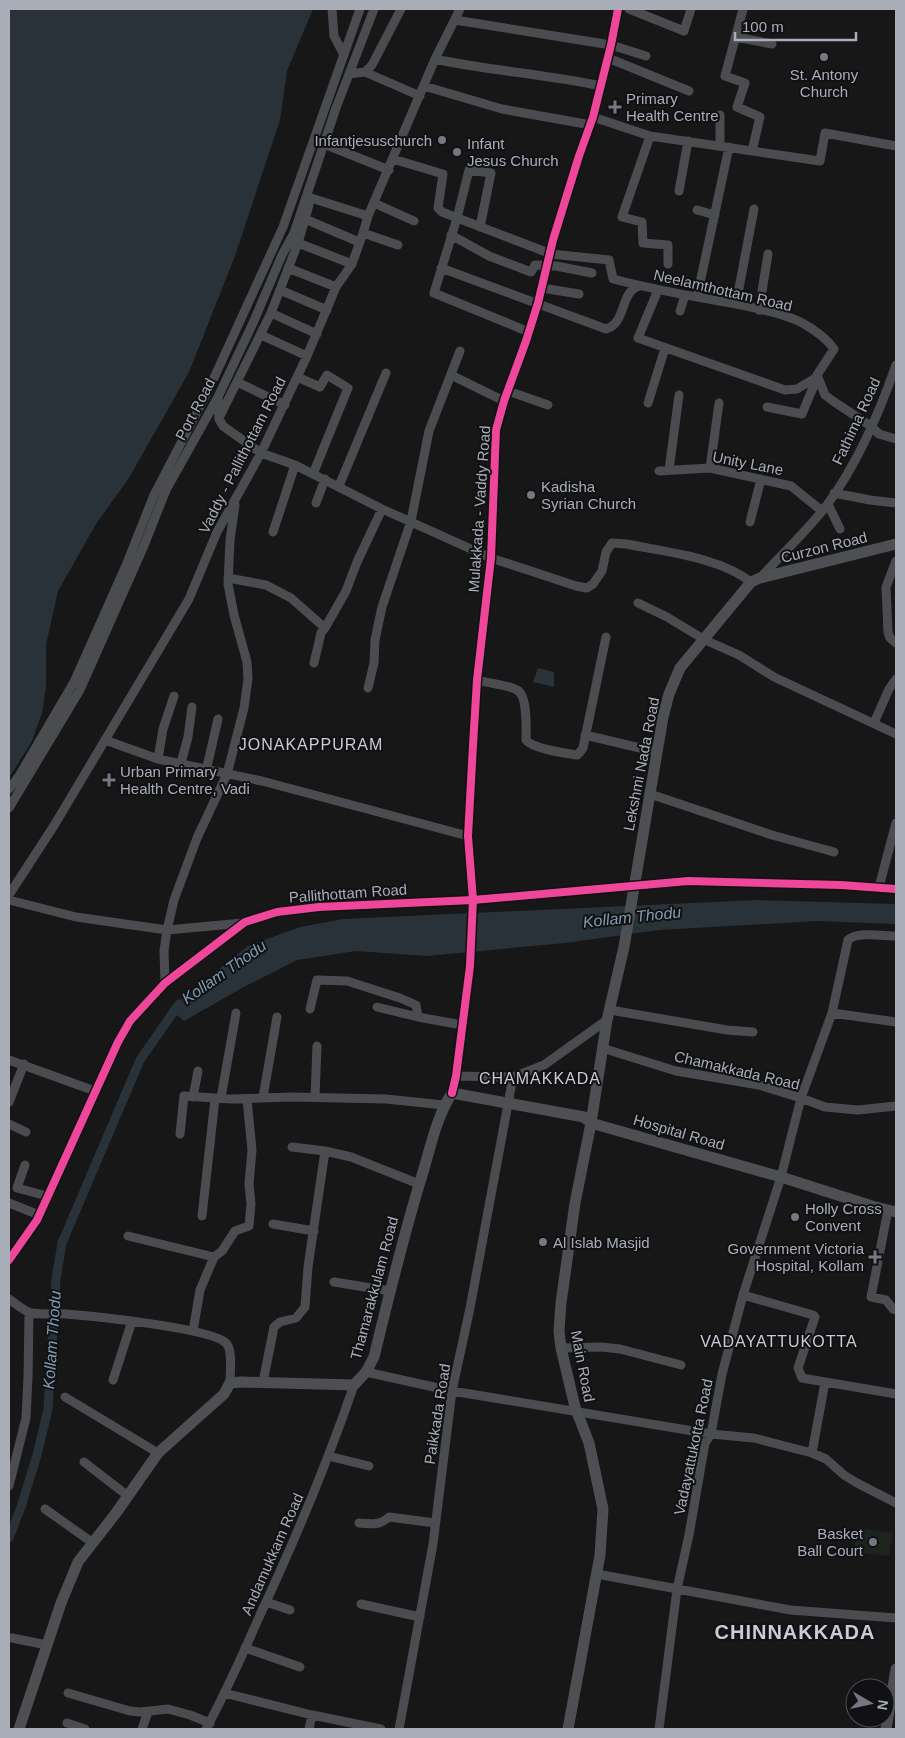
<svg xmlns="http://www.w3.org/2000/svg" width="905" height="1738" font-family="Arial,sans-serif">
<rect width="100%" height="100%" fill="#171717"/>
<path fill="#1d241e" d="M857,1528L893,1533L889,1556L854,1552Z"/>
<path fill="#2a3239" d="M9,9H313L287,71L280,120L235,256L189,372L129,478L96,524L58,591L46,645V686L42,713L32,741L9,778Z
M538,668L554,672V687L533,682Z
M757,900L896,904V924L817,921L659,930L565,943L427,956L356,951L297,960L242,988L184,1021L169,1009L248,946L300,927L344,919Z"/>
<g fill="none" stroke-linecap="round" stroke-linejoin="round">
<path stroke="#2a3239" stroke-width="9" d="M9,1538L21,1507L37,1455L48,1409L56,1279L62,1243L140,1060L179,1004"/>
<path stroke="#4b4c50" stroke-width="9" d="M332,9L334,36L344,55
M629,9L684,31L691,9
M743,9L725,76L745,83L737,107L760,117L752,151
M455,20L611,45L646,56
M736,37L772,44
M608,58L689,91
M435,59C490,71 546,74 601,86
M365,72L420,96
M349,74L365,72L372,65L401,9
M424,86L502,109L591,125
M720,115V146
M593,117L650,136L820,161L825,133L896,146
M650,136L622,217L642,222L643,243L668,245V264
M324,144L389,170
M393,159L443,174L438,208L442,212L551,254L609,260L613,279C648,288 684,295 719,301C741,305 770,310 791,318C805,323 825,336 834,349L817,375L825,395L833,401L872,427L879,434L896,439
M679,191L688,141
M311,198L368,216
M374,203L414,221
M697,210L715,215
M305,219L359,242
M480,227L491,173L469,170L457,218L434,293L529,332
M363,233L398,245
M451,235L489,256L531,272L535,265L556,266L592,273
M298,243L352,264
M288,268L336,287
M441,268L606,329C627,323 619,293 639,286
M542,288L579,294
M280,290L327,310
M658,290L638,338L785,390L797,389L817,377
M697,297L729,147
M736,304L754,209
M759,310L768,254
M680,311L685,295
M271,313L317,334
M261,335L307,356
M451,375L504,401
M297,377L320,387L327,375L348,388L313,474
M237,382L285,405
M508,391L548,405
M218,397L219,419L223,426L261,453L295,465L382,509L491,558L576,586L587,588L593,584L602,571L606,552L612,543L626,544C665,552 719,557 751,582
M648,403L665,348
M767,407L802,414L817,378
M220,416L271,313L298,243L309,205
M710,468L719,403
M669,470L679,395
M659,471L710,468L791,486L822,511
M339,486L386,373
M834,493L870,500L896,503
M316,503L325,479
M828,504L840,529
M750,522L761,479
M273,532L295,465
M896,561L886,587L888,632L890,638L896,643
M228,578L266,585L291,598L325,628L321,633L314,663
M760,578C782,554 807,531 827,505C858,463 879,414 896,365
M638,603L667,617L705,640L739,655L774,677L896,734
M325,628L346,591L357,562L382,509
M477,680C487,683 509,685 517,690C528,696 526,728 526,740C533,749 565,753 577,755L580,752L583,748L606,637
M368,688L374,663L375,640L382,607L411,521L429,431L460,351
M874,723L889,689L896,679
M585,735L657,752
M105,740L158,759L262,781L468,836
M158,759L163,729L174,696
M181,763L188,737L192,707
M206,771L218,719
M9,789L19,776L74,682L127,563L154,495L208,391L283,227L360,9
M650,794L772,835L834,852
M9,808L80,690L143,548L166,490L218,397L253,323L282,255L294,233L336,108L374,9
M879,887L896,823
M9,895L55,824L189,599L217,532L261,453L307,356L336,287L352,264L363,233L368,216L435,59L460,9
M9,900L76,917L167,930L243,923
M165,983L164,951L167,930L174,900L197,838L227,774L244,708L248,679L247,662L234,615L228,584L230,540L235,505
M377,1007L418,1017
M310,1009L317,980L347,981L400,998L416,1005L418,1017L462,1025
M610,1010L727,1030L753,1032
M832,1013L896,1022
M602,1048L676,1071L759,1085L801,1098L825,1107L858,1110L896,1106
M9,1060L95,1091
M456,1076L513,1077L544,1065L607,1020
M452,1093L456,1076L470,966L473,900L468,836L473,745L477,680L491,558L496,430L504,401L526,341L538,303L553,240L579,156L593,117L611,45L618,9
M193,1097L198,1071
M263,1097L277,1017
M315,1097L317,1046
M221,1098L236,1013
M9,1102L24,1064
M9,1124L26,1132
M180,1134L184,1096L231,1099L291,1097L386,1099L444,1105
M292,1147L325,1151
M25,1165L17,1188L47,1196
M9,1203L39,1215
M888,1210L871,1297L886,1300L893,1309L896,1310
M202,1216L215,1099
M273,1224L314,1231
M128,1236L214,1257
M9,1260L37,1220L118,1042L130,1021L165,983L245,922L277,912L319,907L473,900L688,881L841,885L896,889
M334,1282L390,1291
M743,1295L813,1315L815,1317L798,1368L802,1378L896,1394
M9,1299C16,1304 24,1311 31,1313C42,1315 55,1313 66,1314C92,1316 211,1328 226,1343C233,1349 230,1374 230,1383
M193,1331L200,1290L214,1257L222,1251L235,1231L249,1226L251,1204L249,1184L252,1150L247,1099
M561,1348L601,1347L620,1349L681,1365
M366,1372L452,1391L711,1434L754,1438L812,1453L826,1459L844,1475L857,1483L896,1503
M113,1380L132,1321
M263,1382L274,1327L280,1322L296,1318L305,1307L308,1267L325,1151L351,1157L419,1184
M65,1397L158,1453
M812,1453L825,1382
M328,1456L369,1466
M84,1462L128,1496
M9,1486L26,1418L28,1377L29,1313
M45,1509L93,1543
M359,1523C371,1524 379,1526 389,1517L435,1523
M597,1574L790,1610L896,1618
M266,1602L290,1610
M361,1604L420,1617
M12,1638L47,1645
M245,1648L300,1667
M68,1693L130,1711L141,1712L168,1709L190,1715L210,1723
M224,1693L312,1715L381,1729
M67,1723L85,1729
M142,1729L148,1712
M206,1729C226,1692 243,1654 260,1615C295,1540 327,1464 354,1385
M309,1729L312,1715
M399,1729L433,1544L452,1391L470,1308L513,1077
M659,1729L677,1589L689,1535L705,1443L711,1434L722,1374L743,1295L781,1177L801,1098L832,1013L848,940C857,931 883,936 896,936"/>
<path stroke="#4d4f52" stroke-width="11" d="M19,1729L61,1603L78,1562L116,1513L158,1453L224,1394L230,1383L241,1382L354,1385L366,1372L374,1357C389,1295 404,1233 423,1172C431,1145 437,1116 452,1093L584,1117L591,1123L781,1177L872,1206L896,1212
M568,1729L600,1555L603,1509L589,1443L575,1407L561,1348L559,1331L561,1303L575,1203L591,1123L607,1020L624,947L663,717L669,694L680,668L751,582L760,578L896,544
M886,1729L896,1669"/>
<g stroke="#111113" stroke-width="11">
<path id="cycleway" d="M452,1093L456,1076L470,966L473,900L468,836L473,745L477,680L491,558L496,430L504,401L526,341L538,303L553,240L579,156L593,117L611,45L618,9
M9,1260L37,1220L118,1042L130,1021L165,983L245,922L277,912L319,907L473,900L688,881L841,885L896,889"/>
</g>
<use href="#cycleway" stroke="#ed469a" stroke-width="8"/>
</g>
<g fill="#757880" stroke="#111113" stroke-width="2">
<circle cx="824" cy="57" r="5"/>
<path d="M612.5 99.5h5v5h5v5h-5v5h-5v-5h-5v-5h5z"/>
<circle cx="442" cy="140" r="5"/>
<circle cx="457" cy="152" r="5"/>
<circle cx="531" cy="495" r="5"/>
<path d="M106.5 772.5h5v5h5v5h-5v5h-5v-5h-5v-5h5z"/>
<circle cx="795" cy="1217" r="5"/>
<circle cx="543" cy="1242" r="5"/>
<path d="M872.5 1249.5h5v5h5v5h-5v5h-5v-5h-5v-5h5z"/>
<circle cx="873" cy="1542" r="5"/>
</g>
<g text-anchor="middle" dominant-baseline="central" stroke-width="4" stroke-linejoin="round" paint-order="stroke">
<g font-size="15" fill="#a8adb8" stroke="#111113" text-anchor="start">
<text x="824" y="74" text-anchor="middle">St. Antony<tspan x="824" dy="17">Church</tspan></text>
<text x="626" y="98">Primary<tspan x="626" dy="17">Health Centre</tspan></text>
<text x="432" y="140" text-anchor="end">Infantjesuschurch</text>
<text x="467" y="143">Infant<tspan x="467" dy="17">Jesus Church</tspan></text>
<text x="541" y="486">Kadisha<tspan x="541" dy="17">Syrian Church</tspan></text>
<text x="120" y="771">Urban Primary<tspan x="120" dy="17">Health Centre, Vadi</tspan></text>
<text x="805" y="1208">Holly Cross<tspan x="805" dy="17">Convent</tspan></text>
<text x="553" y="1242">Al Islab Masjid</text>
<text x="864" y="1248" text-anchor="end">Government Victoria<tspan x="864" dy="17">Hospital, Kollam</tspan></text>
<text x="863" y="1533" text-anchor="end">Basket<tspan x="863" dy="17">Ball Court</tspan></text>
</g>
<g font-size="15" fill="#a8adb8" stroke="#111113">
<text transform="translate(723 290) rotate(13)">Neelamthottam Road</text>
<text transform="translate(195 409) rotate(-62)">Port Road</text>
<text transform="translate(856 421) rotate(-65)">Fathima Road</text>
<text transform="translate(242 455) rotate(-63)">Vaddy - Pallithottam Road</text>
<text transform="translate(748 463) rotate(11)">Unity Lane</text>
<text transform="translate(479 509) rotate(-86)">Mulakkada - Vaddy Road</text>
<text transform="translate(824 547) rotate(-14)">Curzon Road</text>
<text transform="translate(641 764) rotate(-79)">Lekshmi Nada Road</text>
<text transform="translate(348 893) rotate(-4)">Pallithottam Road</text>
<text transform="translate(737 1070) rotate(13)">Chamakkada Road</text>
<text transform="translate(679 1132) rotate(16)">Hospital Road</text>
<text transform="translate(374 1288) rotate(-75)">Thamarakkulam Road</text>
<text transform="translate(583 1366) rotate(79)">Main Road</text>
<text transform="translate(437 1414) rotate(-81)">Paikkada Road</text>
<text transform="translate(693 1447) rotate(-78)">Vadayattukotta Road</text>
<text transform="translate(272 1554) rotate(-66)">Andamukkam Road</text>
</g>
<g font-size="16" letter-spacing="1" fill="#c9ccd4" stroke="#111113">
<text x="311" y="744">JONAKAPPURAM</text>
<text x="540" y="1078">CHAMAKKADA</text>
<text x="779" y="1341">VADAYATTUKOTTA</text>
</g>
<g font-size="16" font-style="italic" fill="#7f9bb3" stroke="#111113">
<text transform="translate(632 917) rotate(-6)">Kollam Thodu</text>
<text transform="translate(224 972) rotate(-35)">Kollam Thodu</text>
<text transform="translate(52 1340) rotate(-86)">Kollam Thodu</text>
</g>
<g font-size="20" font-weight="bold" letter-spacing="1" fill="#c9ccd4" stroke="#111113">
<text x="795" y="1632">CHINNAKKADA</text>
</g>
</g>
<rect width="905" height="1738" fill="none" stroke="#a8adb8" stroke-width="20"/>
<g transform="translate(870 1703) rotate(99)"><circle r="24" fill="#111113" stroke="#4d4f55"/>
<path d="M0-4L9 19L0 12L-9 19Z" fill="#757880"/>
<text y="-8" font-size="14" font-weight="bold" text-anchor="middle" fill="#a8adb8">N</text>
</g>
<path d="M735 32v8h121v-8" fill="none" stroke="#a8adb8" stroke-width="2.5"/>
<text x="742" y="32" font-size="15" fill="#a8adb8" stroke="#111113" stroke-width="4" paint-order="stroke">100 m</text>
</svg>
